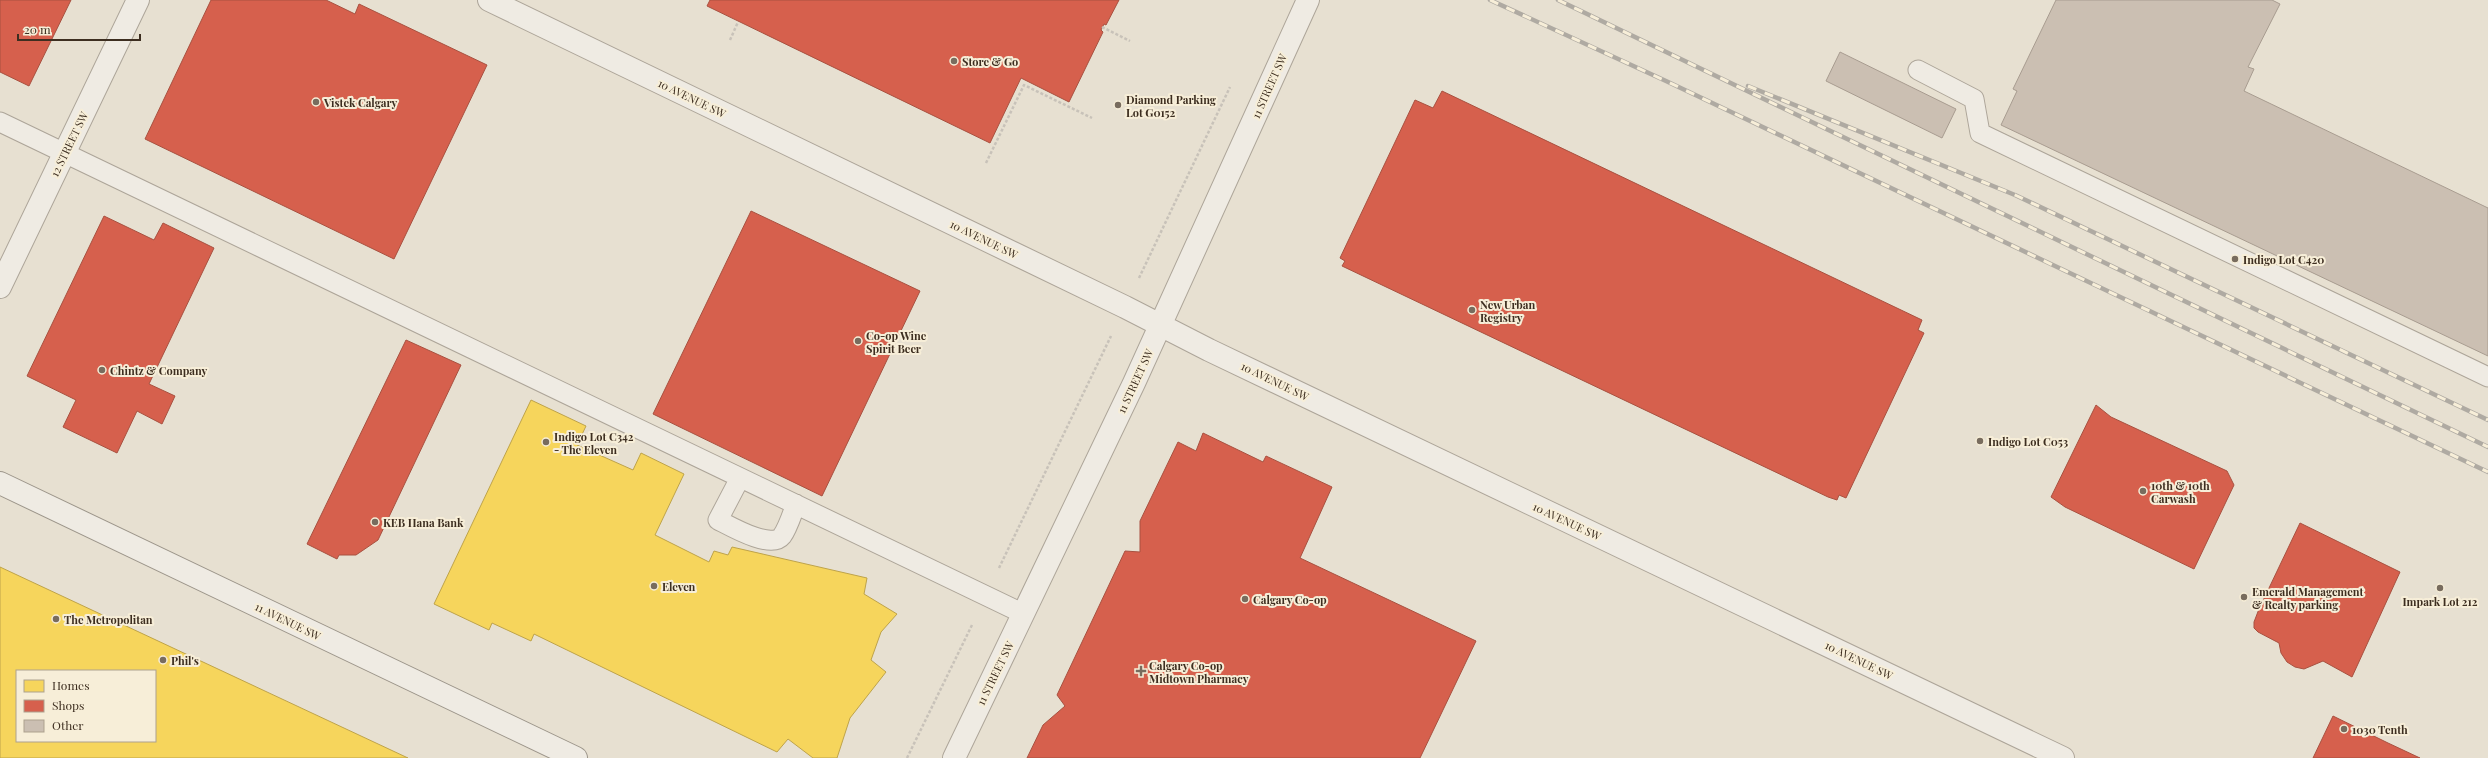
<svg xmlns="http://www.w3.org/2000/svg" width="2488" height="758" font-family="'Playfair Display',serif">
<rect width="100%" height="100%" fill="#e7e0d1"/>
<path fill="#f6d55c" stroke="#bea34a" fill-rule="evenodd" d="M531,400L586,426L577,445L633,470L641,453L684,474L655,535L709,562L714,551L728,555L732,547L867,578L864,594L897,614L881,632L871,660L886,672L850,718L837,758H813L788,739L777,752L534,634L531,641L492,623L489,630L434,604Z
M0,567L408,758H0ZM17,671H155V741H17Z"/>
<path fill="#d6604d" stroke="#a85140" d="M0,0H71L29,86L0,72Z
M211,0H326L355,14L359,4L487,65L394,259L145,139Z
M710,0H1119L1106,25L1104,24L1101,30L1103,32L1069,102L1021,78L990,143L707,6Z
M1442,91L1922,320L1918,330L1924,333L1846,498L1839,495L1837,500L1828,497L1342,266L1345,261L1340,258L1415,100L1433,108Z
M751,211L920,291L822,496L653,414Z
M104,216L154,240L163,223L214,248L149,384L175,396L162,424L137,411L117,453L63,427L76,400L27,376Z
M406,340L461,365L378,540L356,555H339L337,559L307,544Z
M2096,405L2111,417L2227,471L2234,485L2194,569L2065,507L2051,497Z
M1203,433L1263,462L1266,456L1332,487L1300,558L1476,641L1420,758H1027L1043,725L1065,706L1057,695L1125,551L1140,552V521L1178,442L1196,451Z
M2300,523L2400,572L2352,677L2323,661L2304,669L2295,667L2287,662L2281,653L2279,643L2258,632L2254,628V622L2259,609Z
M2333,716L2388,743L2420,758H2313Z"/>
<path fill="#cbbfb2" stroke="#a89c90" d="M2056,0H2272L2280,4L2248,67L2254,69L2244,91L2488,208V356L2001,125L2017,91L2013,89Z
M1840,52L1956,109L1942,138L1826,81Z"/>
<g fill="none" stroke-linecap="round" stroke-linejoin="round">
<g stroke="#ada599" stroke-width="21">
<path id="service" d="M1918,70L1974,99L1980,133L2488,377
M0,122L1024,614
M740,478L718,520C730,526 771,550 782,536C788,528 792,514 796,504"/>
</g>
<g stroke="#ada599" stroke-width="24">
<path id="minor" d="M0,287L138,0"/>
</g>
<g stroke="#ada599" stroke-width="24">
<path id="tertiary" d="M489,0L1125,307L1209,350L2063,758
M954,758L1134,383L1308,0"/>
</g>
<g stroke="#9c958a" stroke-width="24">
<path id="secondary" d="M0,483L576,758"/>
</g>
<path stroke="#c8c2b9" stroke-width="2.5" stroke-dasharray="3 2" stroke-linecap="butt" d="M1102,27L1130,41
M730,40L738,22
M986,163L1024,85L1092,118
M1139,278L1230,87
M999,568L1111,336
M907,758L972,625"/>
<use href="#service" stroke="#efebe3" stroke-width="19"/>
<use href="#minor" stroke="#efebe3" stroke-width="22"/>
<use href="#tertiary" stroke="#efebe3" stroke-width="22"/>
<use href="#secondary" stroke="#efebe3" stroke-width="22"/>
<g stroke="#afaaa2" stroke-width="4.5">
<path id="rail" d="M1490,0L1666,81L2488,472
M1558,0L2488,447
M1748,86L2015,195L2488,420"/>
</g>
<use href="#rail" stroke="#f7eed8" stroke-width="3" stroke-dasharray="9" stroke-linecap="butt"/>
</g>
<g fill="#786c5e" stroke="#f7eed8" stroke-width="1.5">
<circle cx="954" cy="61" r="4"/>
<circle cx="316" cy="102" r="4"/>
<circle cx="1118" cy="105" r="4"/>
<circle cx="2235" cy="259" r="4"/>
<circle cx="1472" cy="310" r="4"/>
<circle cx="858" cy="341" r="4"/>
<circle cx="102" cy="370" r="4"/>
<circle cx="1980" cy="441" r="4"/>
<circle cx="546" cy="442" r="4"/>
<circle cx="2143" cy="491" r="4"/>
<circle cx="375" cy="522" r="4"/>
<circle cx="654" cy="586" r="4"/>
<circle cx="2440" cy="588" r="4"/>
<circle cx="2244" cy="597" r="4"/>
<circle cx="1245" cy="599" r="4"/>
<circle cx="56" cy="619" r="4"/>
<circle cx="163" cy="660" r="4"/>
<path d="M1139 665h4v4h4v4h-4v4h-4v-4h-4v-4h4z"/>
<circle cx="2344" cy="729" r="4"/>
</g>
<g text-anchor="middle" dominant-baseline="central" stroke-width="4" stroke-linejoin="round" paint-order="stroke">
<g font-size="11" font-weight="bold" fill="#3d2e20" stroke="#f7eed8" text-anchor="start">
<text x="962" y="61">Store &amp; Go</text>
<text x="1126" y="99">Diamond Parking<tspan x="1126" dy="13">Lot G0152</tspan></text>
<text x="324" y="102">Vistek Calgary</text>
<text x="2243" y="259">Indigo Lot C420</text>
<text x="1480" y="304">New Urban<tspan x="1480" dy="13">Registry</tspan></text>
<text x="866" y="335">Co-op Wine<tspan x="866" dy="13">Spirit Beer</tspan></text>
<text x="110" y="370">Chintz &amp; Company</text>
<text x="554" y="436">Indigo Lot C342<tspan x="554" dy="13">- The Eleven</tspan></text>
<text x="1988" y="441">Indigo Lot C053</text>
<text x="2151" y="485">10th &amp; 10th<tspan x="2151" dy="13">Carwash</tspan></text>
<text x="383" y="522">KEB Hana Bank</text>
<text x="662" y="586">Eleven</text>
<text x="2252" y="591">Emerald Management<tspan x="2252" dy="13">&amp; Realty parking</tspan></text>
<text x="1253" y="599">Calgary Co-op</text>
<text x="2440" y="601" text-anchor="middle">Impark Lot 212</text>
<text x="64" y="619">The Metropolitan</text>
<text x="171" y="660">Phil's</text>
<text x="1149" y="665">Calgary Co-op<tspan x="1149" dy="13">Midtown Pharmacy</tspan></text>
<text x="2352" y="729">1030 Tenth</text>
</g>
<g font-size="11" fill="#3d2e20" stroke="#f7eed8">
<text transform="translate(1269 86) rotate(-66)">11 STREET SW</text>
<text transform="translate(692 98) rotate(26)">10 AVENUE SW</text>
<text transform="translate(69 144) rotate(-64)">12 STREET SW</text>
<text transform="translate(984 239) rotate(26)">10 AVENUE SW</text>
<text transform="translate(1135 381) rotate(-65)">11 STREET SW</text>
<text transform="translate(1275 381) rotate(26)">10 AVENUE SW</text>
<text transform="translate(1567 521) rotate(25)">10 AVENUE SW</text>
<text transform="translate(288 621) rotate(26)">11 AVENUE SW</text>
<text transform="translate(1859 660) rotate(26)">10 AVENUE SW</text>
<text transform="translate(995 673) rotate(-64)">11 STREET SW</text>
</g>
</g>
<rect x="16" y="670" width="140" height="72" fill="#f7eed8" stroke="#ada18e"/>
<rect x="24" y="680" width="20" height="12" fill="#f6d55c" stroke="#ada18e"/>
<text x="52" y="690" font-size="12" fill="#3d2e20">Homes</text>
<rect x="24" y="700" width="20" height="12" fill="#d6604d" stroke="#ada18e"/>
<text x="52" y="710" font-size="12" fill="#3d2e20">Shops</text>
<rect x="24" y="720" width="20" height="12" fill="#cbbfb2" stroke="#ada18e"/>
<text x="52" y="730" font-size="12" fill="#3d2e20">Other</text>
<path d="M18 34v6h122v-6" fill="none" stroke="#3d2e20" stroke-width="2"/>
<text x="24" y="34" font-size="12" fill="#3d2e20" stroke="#f7eed8" stroke-width="3" paint-order="stroke">20 m</text>
</svg>
